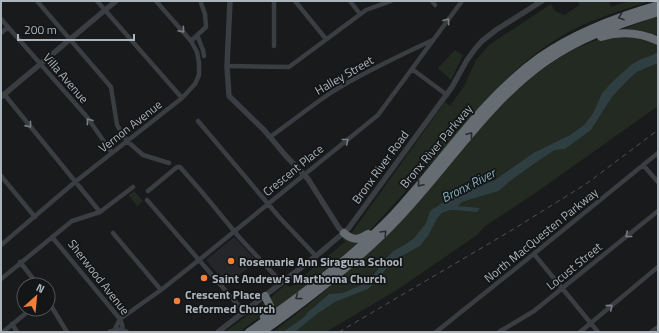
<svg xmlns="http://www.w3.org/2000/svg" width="659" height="333" font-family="'Titillium Web',sans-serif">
<rect width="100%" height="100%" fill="#191a1c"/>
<path fill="#252629" d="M234,237L257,261L227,285L206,260Z"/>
<path fill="#222a21" d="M577,1H609L611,7L629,1H650C620,11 588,20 560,37C512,66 477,110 441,152C418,178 395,203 372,228L363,236L350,235L445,102L450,106L464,86L476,60L489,45L551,4L555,11L564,15L580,5Z
M658,15V39L619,31Z
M635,35L658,44V52L650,56L641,59L632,64L602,93L593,113L584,125L570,135L533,153L495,180L449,198L430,211L426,223L414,238L404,245L393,251L384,259L372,277L359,286L342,293L329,294L308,312L303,318L294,325L283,332H273C321,296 365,257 407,214C460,159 501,88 571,51C584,45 599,38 613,36C620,35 628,35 635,35Z
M455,50L463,55L451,80L438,68Z
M658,63V106L537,192L485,226L477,235L397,290L326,332H295L317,314L335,302L368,289L374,284L393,261L420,246L428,236L437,219L442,213L451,210L477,212L457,206L462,202L499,191L509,182L538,161L555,150L565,149L591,130L612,97L629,79L637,72Z
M134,191L143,201L137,206L129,195Z
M344,237L360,241L305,287L274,310L270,298L271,297L286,284L290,287L345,242L342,238Z
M264,303L267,304V312L239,332H225Z"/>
<path fill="#2f3e40" d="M658,52V63L637,72L629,79L612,97L591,130L565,149L555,150L538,161L509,182L499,191L462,202L458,206L480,208L477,212L451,210L442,213L437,219L428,236L420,246L393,261L374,284L368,289L335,302L317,314L295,332H283L303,318L308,312L329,294L342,293L359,286L372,277L384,260L393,251L404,245L414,238L426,223L430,211L449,198L495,180L533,153L570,135L584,125L593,113L602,93L612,82L632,64L641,59L650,56Z"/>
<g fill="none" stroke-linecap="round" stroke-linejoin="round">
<path stroke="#3a3d41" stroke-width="4.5" d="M37,1L111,87L117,125L127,141L143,155L169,163
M97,1L182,98
M295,1L326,39
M350,1L360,14
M432,1L435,5
M1,19L87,117L112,153
M1,33L8,27
M197,35L203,50L204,56
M191,41L206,27L205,14L201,3
M274,46V1
M227,66L289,67L366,10L391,1
M412,69L447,95
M4,94L100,212
M198,121L280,218L316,256
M270,137C291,122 311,106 332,92C364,72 399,56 433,40
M643,165L658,182
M1,176L35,217
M148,191L177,167H180L201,191L239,237L282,283
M147,200L245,313
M113,233L161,290
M52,237L120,319L122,324L123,331
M1,245L75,182L182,98L195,84L199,75V63L197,52L191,41L156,1
M534,254L598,332
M20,262L38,285
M1,279L72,221L100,212L133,187
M48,301L67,332
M12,324L17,332
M114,331L120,319L161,290L199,260L378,115L462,1
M3,332L31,309
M436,332L525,261L658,153
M499,332L534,311L658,211
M580,332L658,267
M651,332L658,327"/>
<path stroke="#3a3d41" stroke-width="5.5" d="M230,1L227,66L229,96L264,130L286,156L308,179L339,228L344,233
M1,97L116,1
M110,332L119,330L126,332
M218,332L316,256L348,229L452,87L467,60L475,49L482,41L496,30L542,1"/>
<path stroke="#666d72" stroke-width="8" d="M601,37C621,31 639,32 658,41
M344,233C353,241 358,240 368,234
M264,317L271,308L265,296
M249,332C299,297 349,260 392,216C441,164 481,99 540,57C576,32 616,17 658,5
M262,332C310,298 357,262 397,220C447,168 486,104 545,62C579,38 618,24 658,12"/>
<path stroke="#4d5256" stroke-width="1" stroke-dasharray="5 4" stroke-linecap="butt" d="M339,332L512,230L586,184L658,130"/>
</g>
<defs><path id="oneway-chevron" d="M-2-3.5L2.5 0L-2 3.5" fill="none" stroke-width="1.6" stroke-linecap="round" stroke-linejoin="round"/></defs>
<g stroke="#282b2e">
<use href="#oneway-chevron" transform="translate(621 17) rotate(161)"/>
<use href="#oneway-chevron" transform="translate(470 135) rotate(-50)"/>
<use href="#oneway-chevron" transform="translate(420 184) rotate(131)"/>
<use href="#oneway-chevron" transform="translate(384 233) rotate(-45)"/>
<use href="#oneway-chevron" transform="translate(298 297) rotate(143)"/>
</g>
<g stroke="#787f84">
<use href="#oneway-chevron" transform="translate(447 21) rotate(-54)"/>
<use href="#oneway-chevron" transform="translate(182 30) rotate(49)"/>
<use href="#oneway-chevron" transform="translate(89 121) rotate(-126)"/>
<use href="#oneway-chevron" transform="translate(29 125) rotate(51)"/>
<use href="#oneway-chevron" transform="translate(346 141) rotate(-38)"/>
<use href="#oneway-chevron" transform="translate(628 235) rotate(141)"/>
<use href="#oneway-chevron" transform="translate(610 307) rotate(-40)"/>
</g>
<g fill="#f77d36" stroke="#141517" stroke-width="1.5">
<circle cx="231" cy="261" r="4"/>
<circle cx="204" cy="278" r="4"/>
<circle cx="177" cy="301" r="4"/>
</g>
<g text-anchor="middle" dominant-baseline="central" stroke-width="3.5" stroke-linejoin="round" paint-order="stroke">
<g font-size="12" fill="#abb5bb" stroke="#141517">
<text transform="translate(344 75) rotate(-30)">Halley Street</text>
<text transform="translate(66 78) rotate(49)">Villa Avenue</text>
<text transform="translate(130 126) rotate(-38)">Vernon Avenue</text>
<text transform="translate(436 146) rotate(-50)">Bronx River Parkway</text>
<text transform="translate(380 167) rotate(-54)">Bronx River Road</text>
<text transform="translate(293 170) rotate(-39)">Crescent Place</text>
<text transform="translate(541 235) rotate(-39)">North MacQuesten Parkway</text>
<text transform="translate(574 266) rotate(-39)">Locust Street</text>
<text transform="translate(99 277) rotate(52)">Sherwood Avenue</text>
</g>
<g font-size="12" font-weight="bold" fill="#abb5bb" stroke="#141517" text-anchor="start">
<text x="239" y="261">Rosemarie Ann Siragusa School</text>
<text x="212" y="278">Saint Andrew's Marthoma Church</text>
<text x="185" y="294">Crescent Place<tspan x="185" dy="14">Reformed Church</tspan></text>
</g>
<g font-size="13" font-style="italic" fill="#82aeb7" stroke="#141517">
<text transform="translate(468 185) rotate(-27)">Bronx River</text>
</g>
</g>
<rect width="659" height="333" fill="none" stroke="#abb5bb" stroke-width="4"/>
<g transform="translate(36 297) rotate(27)"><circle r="19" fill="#141517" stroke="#505559"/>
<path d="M0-3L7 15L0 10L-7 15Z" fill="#f77d36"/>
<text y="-6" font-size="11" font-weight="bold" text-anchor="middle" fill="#abb5bb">N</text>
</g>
<path d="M18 34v6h116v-6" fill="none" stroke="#abb5bb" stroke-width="2"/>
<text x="24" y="34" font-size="12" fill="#abb5bb" stroke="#141517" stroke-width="3" paint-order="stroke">200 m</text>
</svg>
